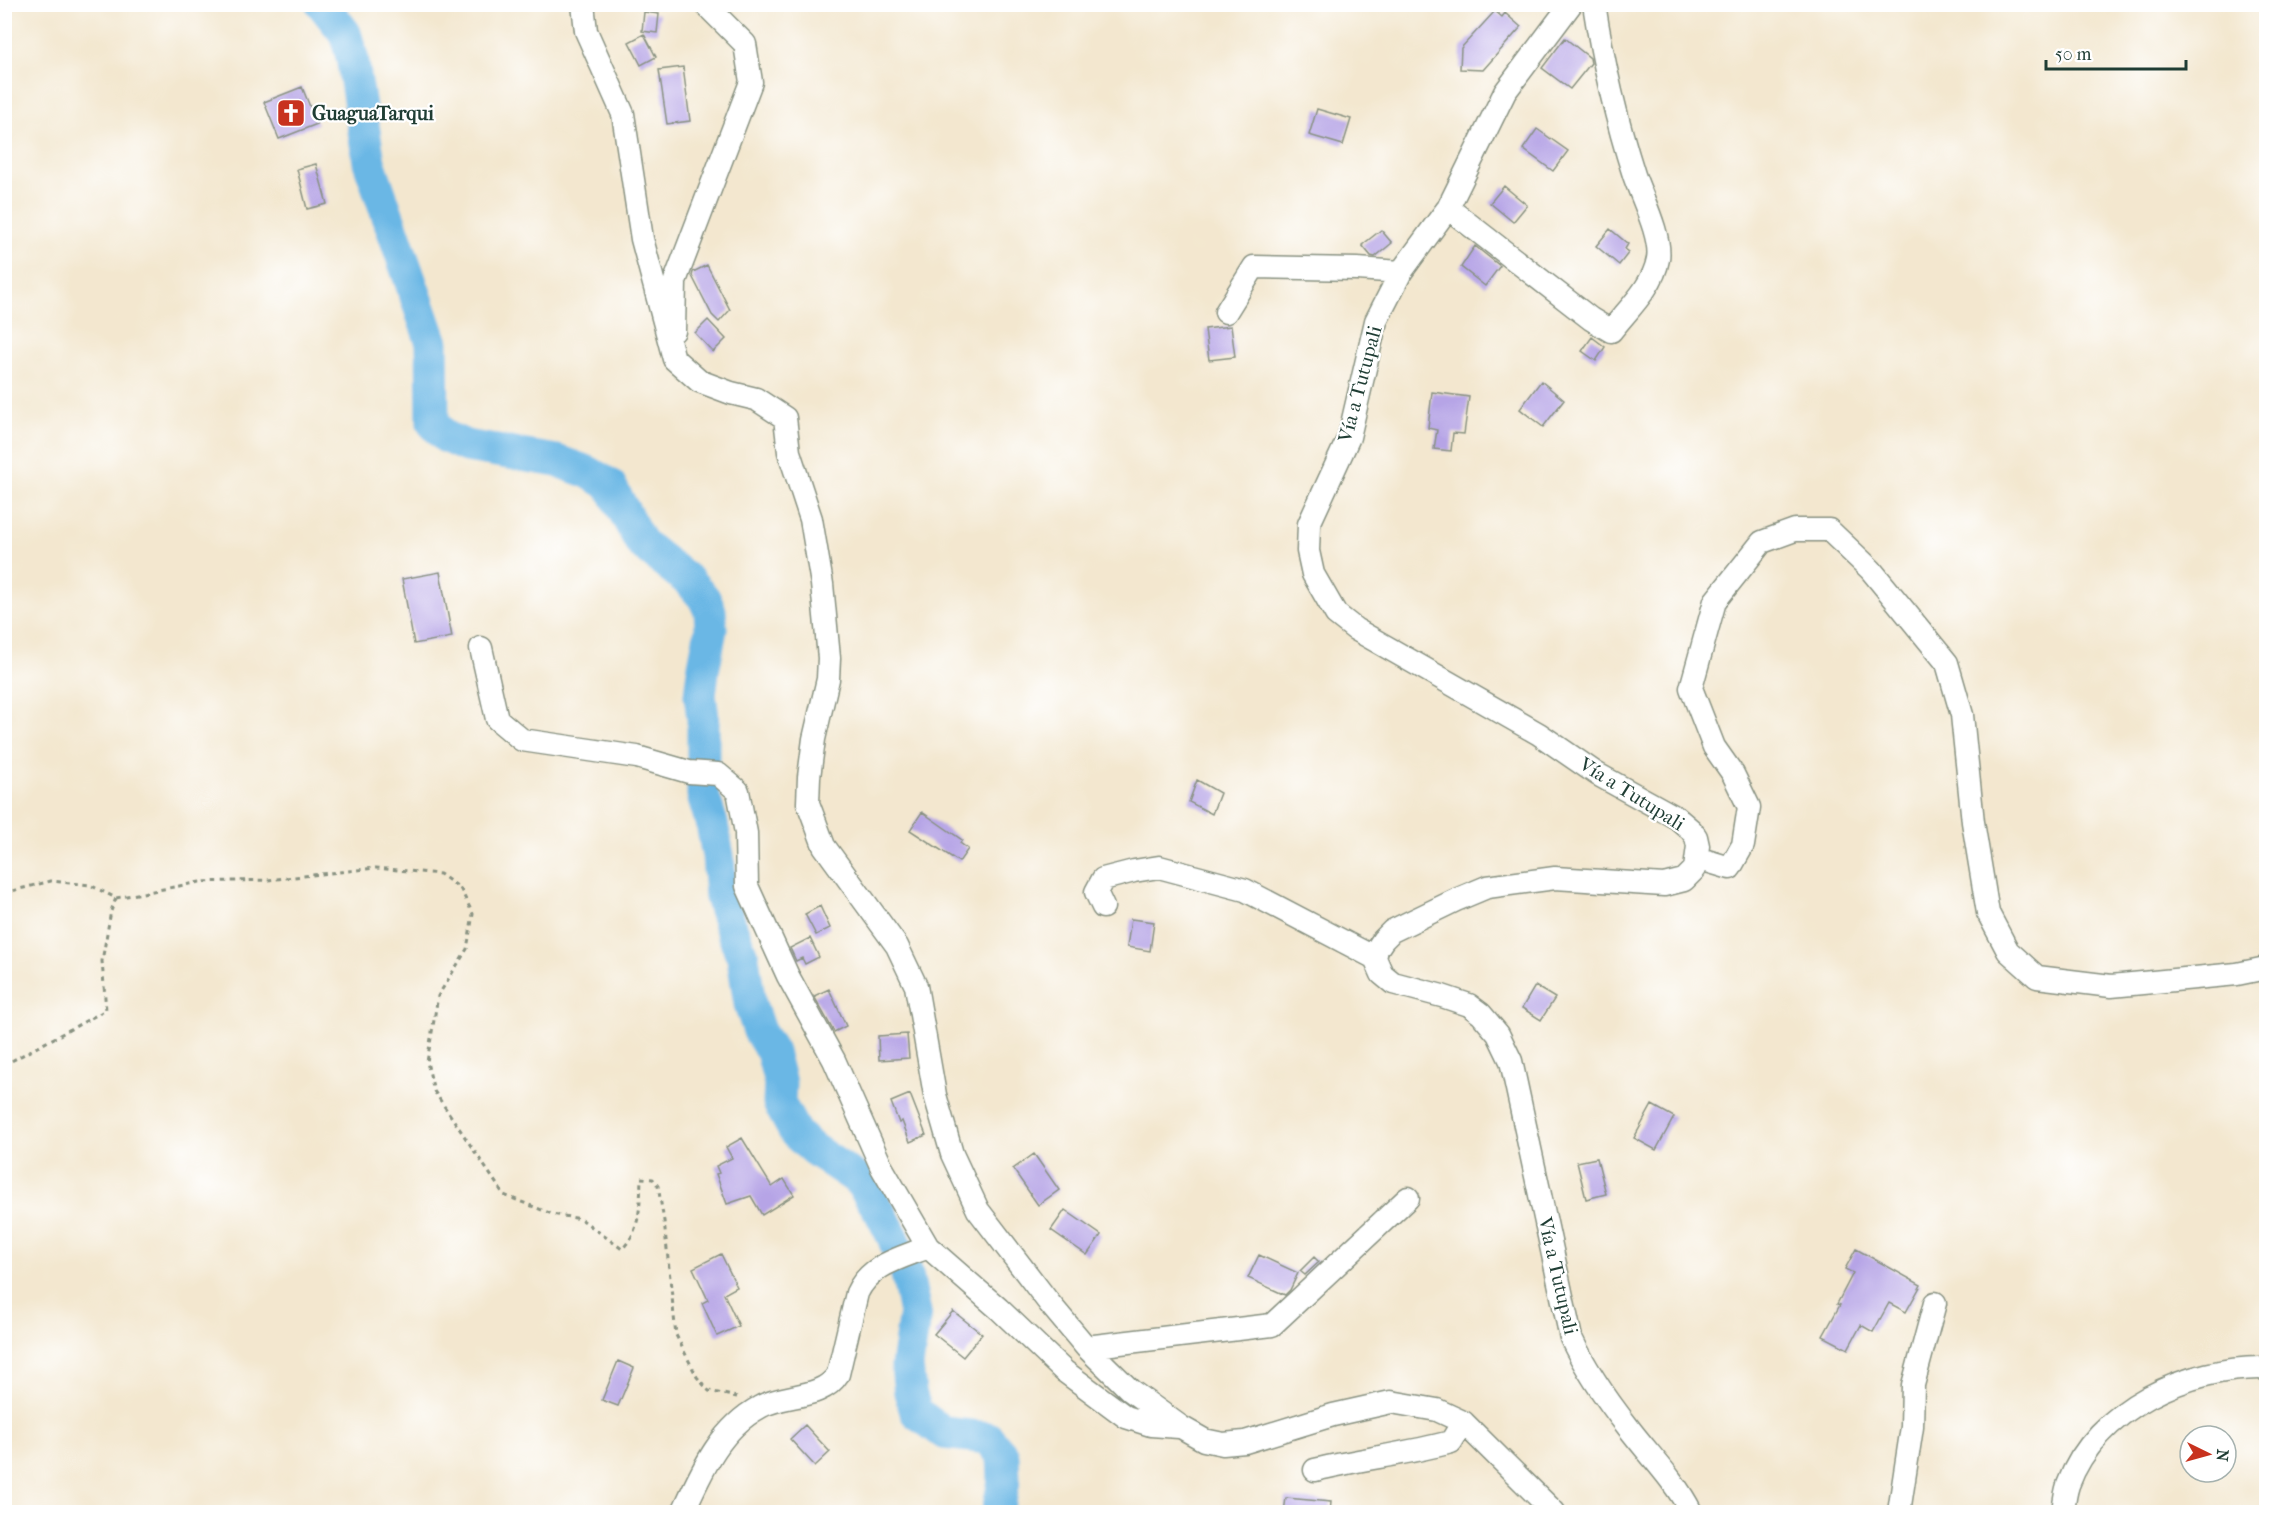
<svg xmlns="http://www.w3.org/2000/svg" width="2271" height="1517" font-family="'IM FELL French Canon',serif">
<rect width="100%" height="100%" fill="#fff"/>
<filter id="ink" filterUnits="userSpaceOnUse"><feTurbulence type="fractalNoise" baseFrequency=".0167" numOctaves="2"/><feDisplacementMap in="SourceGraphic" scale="12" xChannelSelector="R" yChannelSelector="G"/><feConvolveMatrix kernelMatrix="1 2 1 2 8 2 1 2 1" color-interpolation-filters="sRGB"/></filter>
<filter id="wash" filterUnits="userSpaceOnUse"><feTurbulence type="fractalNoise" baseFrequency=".008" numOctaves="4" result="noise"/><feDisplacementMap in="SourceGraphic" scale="24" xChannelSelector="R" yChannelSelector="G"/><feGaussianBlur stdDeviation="1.35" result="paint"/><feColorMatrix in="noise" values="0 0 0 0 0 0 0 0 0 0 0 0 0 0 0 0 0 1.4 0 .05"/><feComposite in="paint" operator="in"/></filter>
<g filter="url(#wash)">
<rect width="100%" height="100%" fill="#f3e7cf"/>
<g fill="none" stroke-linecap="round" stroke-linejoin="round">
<path stroke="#6bb7e5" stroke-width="33" d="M322,4L345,33L352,57L369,162L432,343L433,423L446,437L466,446L557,461L588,472L610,485L641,543L690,582L704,598L710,611L711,629L703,671L700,695L703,718V795L712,824L718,856L721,897L730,925L743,958L750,1004L759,1031L772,1052L780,1083L779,1103L796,1134L813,1149L859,1180L880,1212L893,1237L907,1274L915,1313L907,1366L910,1392L916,1412L944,1433L988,1438L1003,1456L1004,1481L998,1512"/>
</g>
<g id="blocks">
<path fill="#b6a4e6" d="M1495,11L1502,17L1505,13L1521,27L1483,70L1460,69L1461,48Z
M644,12L659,14L657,33L642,31Z
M644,34L656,57L641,65L629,42Z
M1565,38L1590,58L1591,63L1570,89L1542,68Z
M683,67L690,121L667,124L659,70Z
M302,87L317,124L279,139L264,102Z
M1317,109L1351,119L1343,145L1309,135Z
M1537,129L1568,151L1553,171L1523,149Z
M316,164L327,204L307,209L297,169Z
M1504,186L1527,205L1513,222L1490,203Z
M1610,229L1628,244L1625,249L1629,252L1619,265L1596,246Z
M1381,230L1392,243L1375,257L1371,256L1362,245Z
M1475,246L1500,266L1485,286L1461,267Z
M707,265L730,310L719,322L712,315L692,276L693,272Z
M708,320L726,339L713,352L695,333Z
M1231,326L1235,357L1209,360L1205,329Z
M1592,337L1605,347L1596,361L1582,351Z
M1541,381L1564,400L1543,427L1520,409Z
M1432,392L1469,397L1464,434L1453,433L1451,451L1434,449L1437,430L1428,428Z
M440,572L452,637L414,644L402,579Z
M1197,780L1220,793L1212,814L1189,802Z
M922,812L962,840L960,843L968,849L959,862L910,830Z
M820,906L830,928L816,935L805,914Z
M1131,919L1154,922L1150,951L1127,947Z
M810,938L819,957L805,964L802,958L796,961L790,948Z
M1535,986L1555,998L1541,1020L1522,1008Z
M829,989L846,1026L834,1032L814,996Z
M907,1034L909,1058L879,1060L878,1036Z
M910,1094L926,1135L910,1142L902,1121L899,1123L891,1102Z
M1652,1105L1674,1117L1656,1150L1634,1138Z
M742,1138L772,1187L784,1179L794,1195L762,1215L751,1196L727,1204L716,1174L719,1173L716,1166L732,1158L726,1147Z
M1034,1154L1059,1190L1038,1205L1013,1169Z
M1597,1158L1606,1194L1586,1199L1577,1162Z
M1065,1210L1101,1235L1087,1255L1051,1230Z
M1856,1249L1921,1285L1906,1312L1889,1303L1873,1332L1861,1325L1848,1349L1823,1336L1840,1305L1837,1304L1853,1273L1845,1269Z
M721,1254L737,1287L724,1294L739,1326L717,1336L702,1303L708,1300L693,1268Z
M1259,1255L1298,1273L1290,1290L1285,1295L1248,1278Z
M1314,1257L1319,1262L1305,1275L1300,1271Z
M953,1311L982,1334L963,1357L934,1334Z
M618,1361L634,1368L618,1406L602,1400Z
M805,1425L830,1452L815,1466L790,1439Z
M1286,1498L1331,1502L1330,1512H1284Z"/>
</g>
</g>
<g filter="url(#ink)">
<use href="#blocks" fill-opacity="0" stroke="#899282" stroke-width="1.5"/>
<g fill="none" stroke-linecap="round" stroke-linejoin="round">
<g stroke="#899282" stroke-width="25">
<path id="minor" d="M583,4L586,31L623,114L642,239L674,359L699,381L731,393L756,399L785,418L789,452L811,519L822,584L829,658L828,679L814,739L809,777L808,803L824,846L897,946L916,986L935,1095L952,1154L978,1210L1050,1304L1086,1347L1130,1390L1181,1427L1204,1440L1223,1444L1245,1442L1333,1415L1391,1402L1437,1410L1463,1422L1554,1512
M1571,4L1505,92L1448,208L1401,272L1376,321L1349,437L1309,524L1308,551L1313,574L1336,614L1355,629L1539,734L1597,774L1677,818L1691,830L1696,837L1698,846L1695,869L1684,880L1664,885L1555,878L1487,887L1456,900L1392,931L1383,940L1377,949L1375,958L1382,974L1393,983L1442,996L1469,1005L1481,1014L1498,1034L1511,1061L1571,1338C1586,1370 1606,1399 1628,1427C1649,1455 1675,1480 1691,1512
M1448,208L1591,319L1611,331C1628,309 1653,287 1658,259C1662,237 1641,196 1634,175C1616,119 1603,62 1594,4
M1226,312L1254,267L1357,269L1401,272
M674,331L675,281L751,82L745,44L705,4
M481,648L497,719L522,740L637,757L689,772L718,774L738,791L746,833L747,886L788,976L834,1060L882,1168L928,1247
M1697,858L1730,868L1743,845L1749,807L1733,774L1714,747L1691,688L1715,601L1762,542L1795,530H1829L1871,570L1947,663L1962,715L1973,822L1988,913L2008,951L2037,977L2111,986L2237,974L2266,968
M1103,907L1096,892L1103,879L1134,871L1159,867L1245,890L1375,958
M1086,1347L1272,1325L1408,1198
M1315,1470C1360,1459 1406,1454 1451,1442L1463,1422
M683,1512C701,1473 719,1429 760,1407C784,1393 822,1400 838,1374L857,1293C870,1264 902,1258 928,1247L999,1309L1064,1371L1126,1417L1151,1425L1179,1427
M1899,1512L1912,1427L1913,1385L1935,1303
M2063,1512C2064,1504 2065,1494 2068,1485C2096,1408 2190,1366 2266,1368"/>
</g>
<path stroke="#899282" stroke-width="3" stroke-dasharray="4.5 4.5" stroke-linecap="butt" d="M4,893L51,881L90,885L116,898L200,882L268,880L376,868L440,874L460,888L473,914L467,949L438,996L427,1062L434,1091L504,1195L552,1214L581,1219L622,1249C641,1231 640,1203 641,1178L653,1179L658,1186L664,1221L676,1335L697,1377L709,1391L737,1397
M4,1065L106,1010L102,961L111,911L116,898"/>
<use href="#minor" stroke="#fff" stroke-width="22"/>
</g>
</g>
<defs>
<g id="church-square" transform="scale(1.5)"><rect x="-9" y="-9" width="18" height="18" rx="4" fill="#c8321e" stroke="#fff"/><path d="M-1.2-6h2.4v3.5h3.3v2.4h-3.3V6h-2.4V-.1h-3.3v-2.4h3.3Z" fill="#fff"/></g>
</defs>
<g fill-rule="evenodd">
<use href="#church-square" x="291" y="113"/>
</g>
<g text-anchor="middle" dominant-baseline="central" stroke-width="4.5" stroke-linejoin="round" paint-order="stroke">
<g font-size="20" font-weight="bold" fill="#1f3d34" stroke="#fff" text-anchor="start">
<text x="312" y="113">GuaguaTarqui</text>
</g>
<g font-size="20" fill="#1f3d34" stroke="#fff">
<text transform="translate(1360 384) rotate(-75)">Vía a Tutupali</text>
<text transform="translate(1632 794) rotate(32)">Vía a Tutupali</text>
<text transform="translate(1558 1276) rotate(77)">Vía a Tutupali</text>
</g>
</g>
<rect width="2271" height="1517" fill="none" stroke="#fff" stroke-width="24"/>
<g transform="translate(2208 1454) rotate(95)"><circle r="28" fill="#ffffff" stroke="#a5b1ae" stroke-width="1.5"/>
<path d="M0-4.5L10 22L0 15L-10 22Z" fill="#c8321e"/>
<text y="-9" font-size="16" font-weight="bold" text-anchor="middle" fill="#1f3d34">N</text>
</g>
<path d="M2046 60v9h140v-9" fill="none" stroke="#1f3d34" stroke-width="3"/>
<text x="2055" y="60" font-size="18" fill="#1f3d34" stroke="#ffffff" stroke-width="4.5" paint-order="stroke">50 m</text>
</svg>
